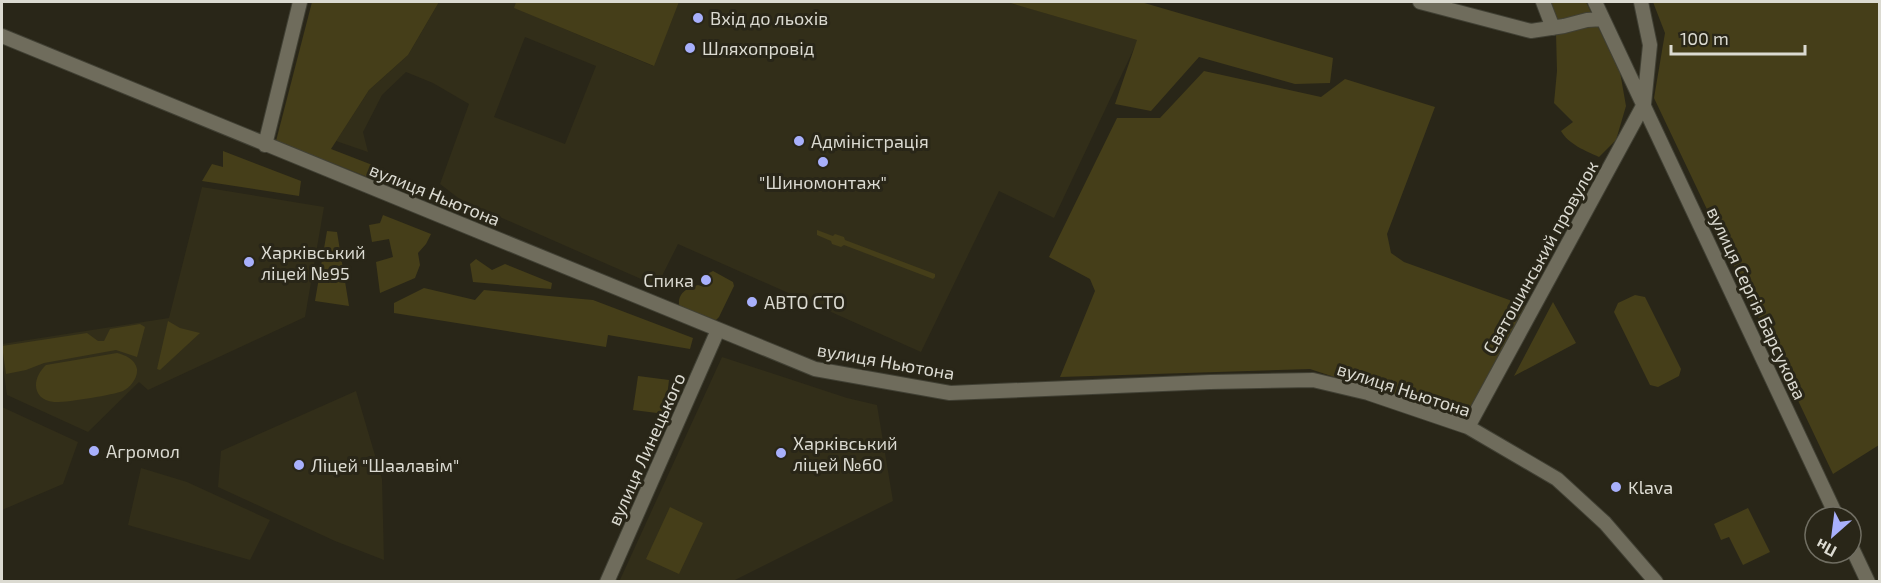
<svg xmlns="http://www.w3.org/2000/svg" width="1881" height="583" font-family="'Exo 2',sans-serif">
<rect width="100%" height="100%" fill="#292618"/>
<path fill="#322e19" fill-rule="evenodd" d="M439,2H516L515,8L653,66L679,2H1007L1138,40L1054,218L999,191L921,352L678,244L657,286L461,200L440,184L469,104L433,83L406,72L382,95L363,132L368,152L336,141L369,90L408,55ZM525,37L596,66L565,144L494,117Z
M202,187L324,207L305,317L148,390L139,382L88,432L7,395L2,360V344L169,318Z
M722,357L847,398L877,405L893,501L733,581L619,582Z
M356,391L382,479L384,560L335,541L218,487L221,451Z
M2,407L78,442L63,484L2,510Z
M141,468L187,482L270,520L250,560L128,525Z"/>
<path fill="#453e19" d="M312,2H439L408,55L369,90L331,149L393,173L388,185L276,141Z
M516,2H679L654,66L514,8Z
M1007,2H1141L1333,58L1330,83L1295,84L1199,57L1151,111L1115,104L1137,40Z
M1544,2H1586L1620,72L1626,106L1616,140L1599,157C1586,151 1568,144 1561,131L1573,122L1554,103L1557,71L1556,33Z
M1653,2H1879V445L1833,474L1654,98L1665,33Z
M1204,71L1321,97L1345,79L1435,107L1387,234L1391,253L1404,262L1529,307L1469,418H1459L1310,369L1060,377L1095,291L1090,279L1049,257L1117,118H1160Z
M223,151L301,181L299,196L202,181L212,164L223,167Z
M383,215L431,234L426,244L418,253L420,265L415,278L380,293L376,262L393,257L389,239L372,242L369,225L380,223Z
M817,230L833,236L835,234L844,237L845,240L935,274V277L933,279L844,245L841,247L832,244L831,241L817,235Z
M327,231L337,232L349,306L315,301Z
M476,259L492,270L505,264L552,283L551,289L473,282L470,264Z
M713,271L733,282L734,286L719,317L716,320L683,308L679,305C678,292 688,288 698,285L704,287L713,282L709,273Z
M424,288L475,300L484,290L593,300L693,338L690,349L608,335L606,347L394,313V303Z
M1635,295L1645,297L1681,369L1679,376L1658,387L1650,385L1614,312L1618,303Z
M1553,302L1576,343L1514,376Z
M168,321L180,328L200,333L160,370L157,369Z
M140,324L145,327L137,357L116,350L44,363L26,370L6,374L2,346L87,333L98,341H104L110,329Z
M117,353C125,355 135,359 137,369C138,378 130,388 123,391C113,395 64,403 54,402C31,399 32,378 46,365Z
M638,376L669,380L665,414L633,410Z
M670,507L703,523L679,574L646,559Z
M1748,508L1770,552L1743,565L1729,537L1721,540L1714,524Z"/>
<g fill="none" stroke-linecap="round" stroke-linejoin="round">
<g stroke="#414034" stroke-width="16">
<path id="minor" d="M1420,2L1531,31L1564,26L1587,20L1603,19
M1543,2L1553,28
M1595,2L1837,517
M2,36L815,369L950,393L1210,382L1313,380L1368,393L1468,427L1557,479L1605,523L1656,582
M265,145L300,2
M1468,427L1644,104L1650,45L1641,2
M1851,546L1868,582
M607,582L718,330"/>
</g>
<use href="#minor" stroke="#6f6c5c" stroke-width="14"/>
</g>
<g fill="#a8b0fc" stroke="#292618" stroke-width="2">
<circle cx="698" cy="18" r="6"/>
<circle cx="690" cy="48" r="6"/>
<circle cx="799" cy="141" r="6"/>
<circle cx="823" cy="162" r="6"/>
<circle cx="249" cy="262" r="6"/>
<circle cx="706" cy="280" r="6"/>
<circle cx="752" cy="302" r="6"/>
<circle cx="94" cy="451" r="6"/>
<circle cx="781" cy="453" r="6"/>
<circle cx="299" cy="465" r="6"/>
<circle cx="1616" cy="487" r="6"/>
</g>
<g text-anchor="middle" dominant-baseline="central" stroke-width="6" stroke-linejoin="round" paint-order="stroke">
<g font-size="18" fill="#dbdad1" stroke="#292618" text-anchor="start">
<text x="710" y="18">Вхід до льохів</text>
<text x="702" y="48">Шляхопровід</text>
<text x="811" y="141">Адміністрація</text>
<text x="823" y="182" text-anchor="middle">"Шиномонтаж"</text>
<text x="261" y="252">Харківський<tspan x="261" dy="21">ліцей №95</tspan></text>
<text x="694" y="280" text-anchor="end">Спика</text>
<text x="764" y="302">АВТО СТО</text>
<text x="793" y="443">Харківський<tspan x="793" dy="21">ліцей №60</tspan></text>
<text x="106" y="451">Агромол</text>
<text x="311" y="465">Ліцей "Шаалавім"</text>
<text x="1628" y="487">Klava</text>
</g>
<g font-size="18" fill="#dbdad1" stroke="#292618">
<text transform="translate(435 194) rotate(22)">вулиця Ньютона</text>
<text transform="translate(1540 257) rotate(-61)">Святошинський провулок</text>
<text transform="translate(1757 303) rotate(65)">вулиця Сергія Барсукова</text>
<text transform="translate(886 361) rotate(10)">вулиця Ньютона</text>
<text transform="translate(1404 389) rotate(18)">вулиця Ньютона</text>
<text transform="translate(646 449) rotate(-66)">вулиця Линецького</text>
</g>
</g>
<rect width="1881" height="583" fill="none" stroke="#dbdad1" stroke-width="6"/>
<g transform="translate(1833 535) rotate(208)"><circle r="28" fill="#292618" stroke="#706e62" stroke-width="1.5"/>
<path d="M0-4.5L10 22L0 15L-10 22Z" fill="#a8b0fc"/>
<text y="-9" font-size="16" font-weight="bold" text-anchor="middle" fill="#dbdad1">Пн</text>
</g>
<path d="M1671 45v9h134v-9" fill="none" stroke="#dbdad1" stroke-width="3"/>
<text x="1680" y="45" font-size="18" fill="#dbdad1" stroke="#292618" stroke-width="4.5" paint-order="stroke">100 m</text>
</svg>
